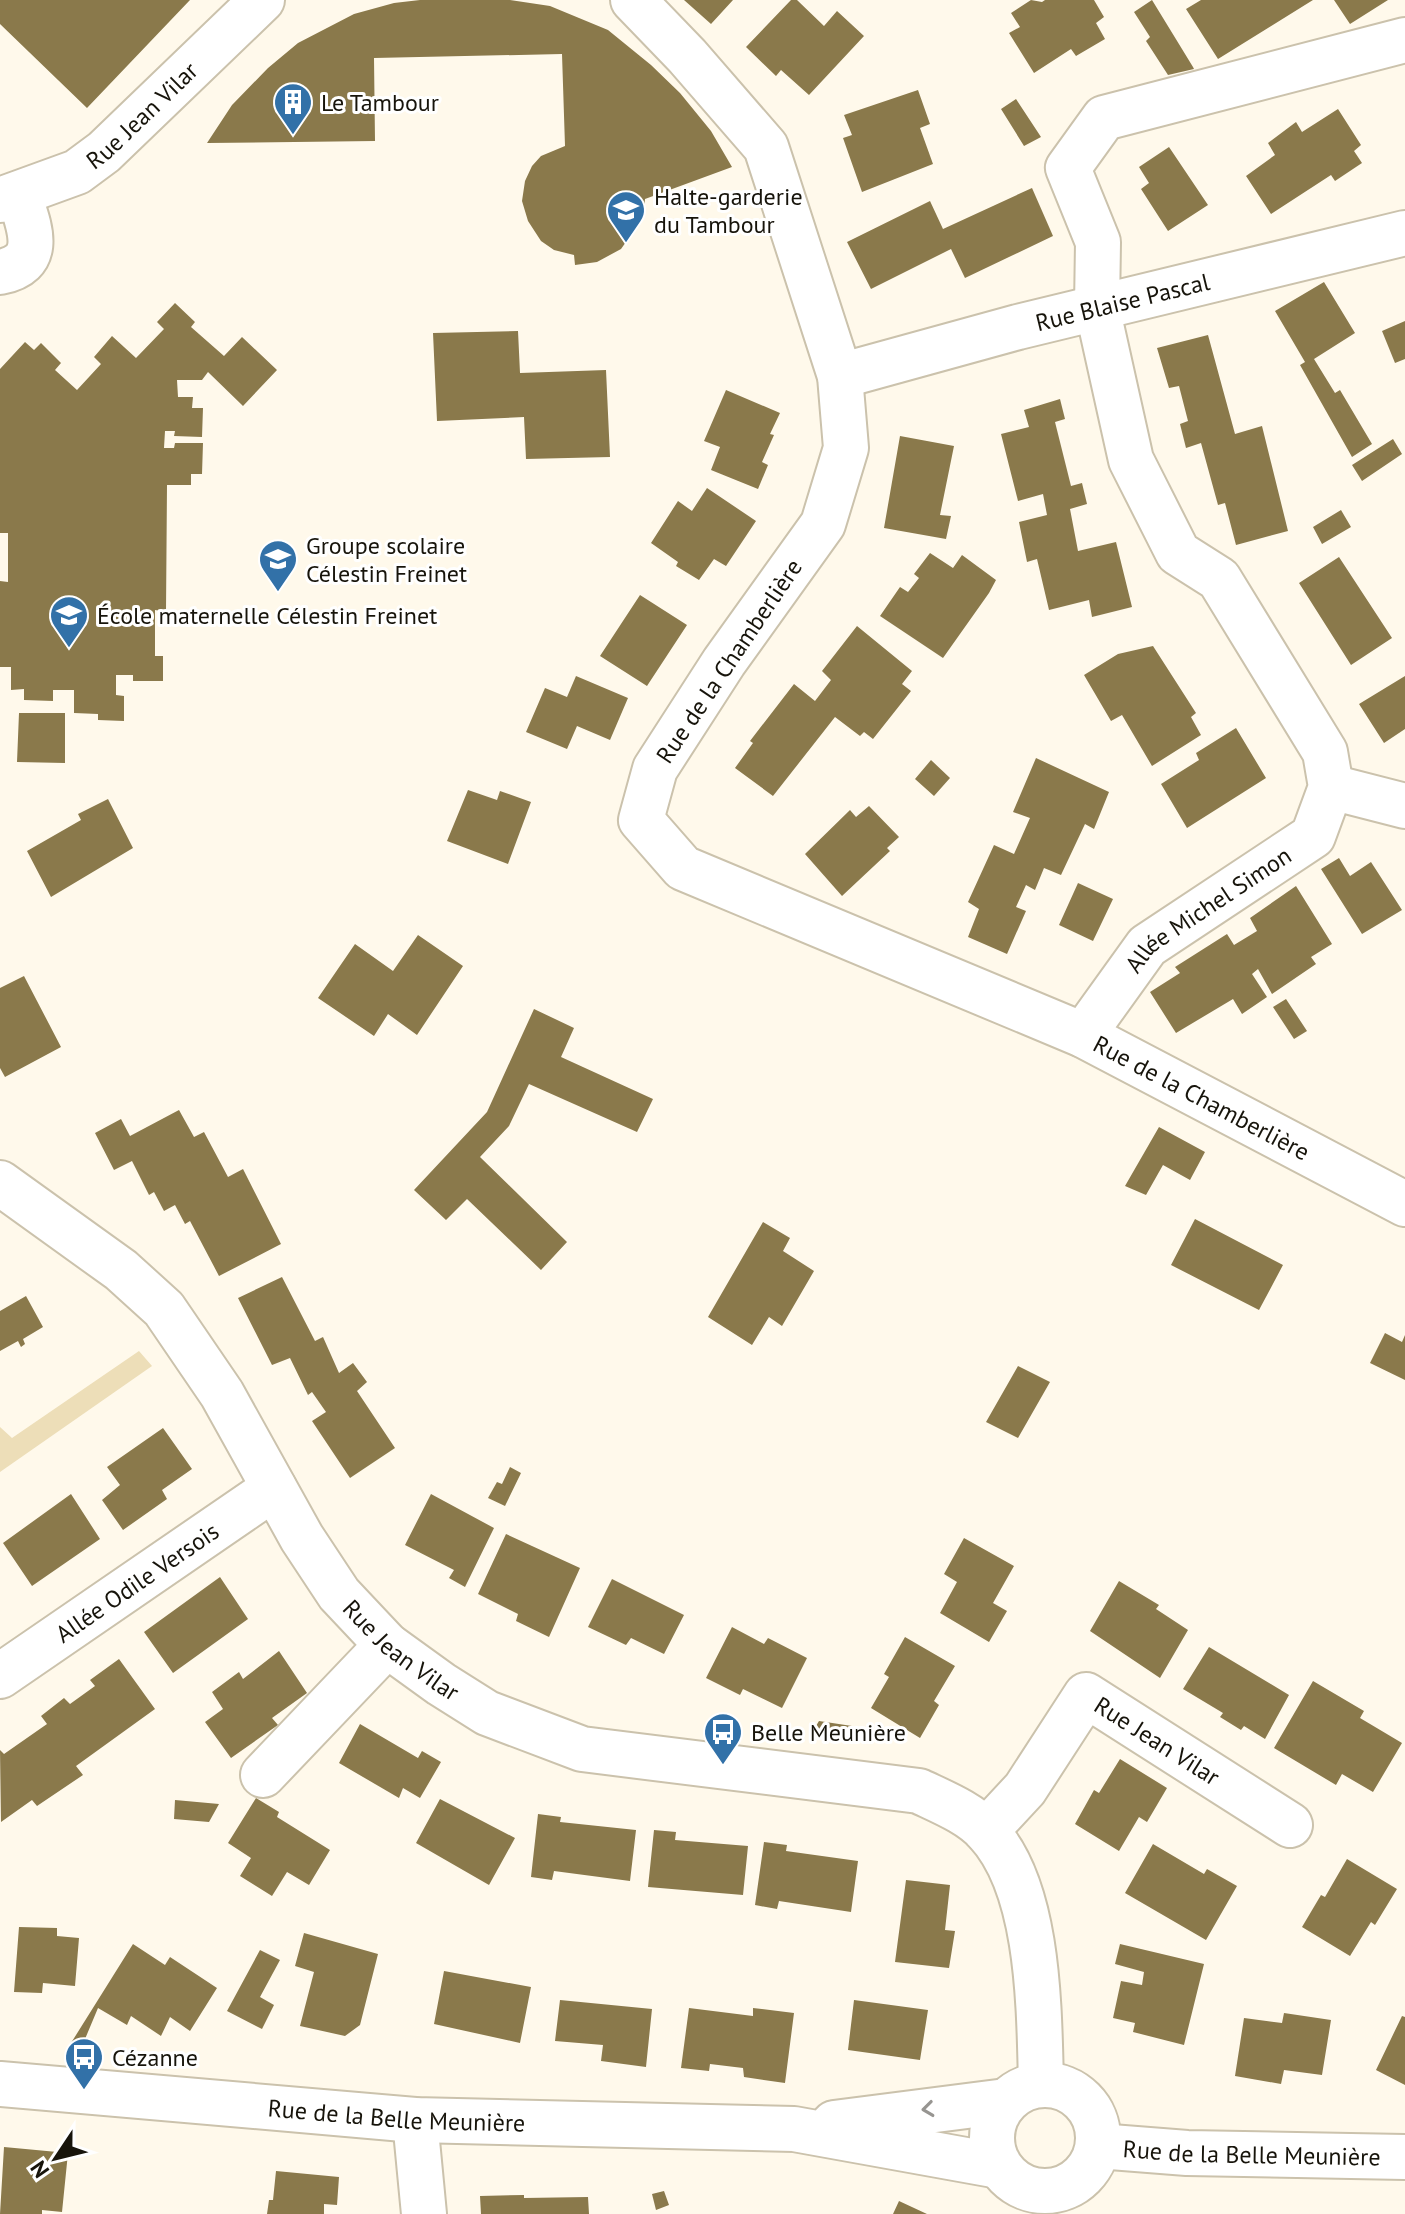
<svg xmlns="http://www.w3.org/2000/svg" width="1405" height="2214" font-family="'PT Sans',sans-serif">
<rect width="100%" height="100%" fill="#fff9eb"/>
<path fill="#eddeb8" d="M139,1351L152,1366L0,1472V1427L12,1438Z"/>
<path fill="#8a794b" d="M0,0H190L87,108L0,24Z
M420,0H510L550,6L608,30L651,65L680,93L711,131L732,167L645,199L644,208L638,225L621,249L597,262L575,265L574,255L554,250L541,241L528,221L522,201L525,181L532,166L541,156L565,146L562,54L374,58L375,141L207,143L232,105L268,68L298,43L354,14L394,3Z
M684,0H733L711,24Z
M791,0H797L824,26L837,11L864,36L809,95L781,70L776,76L746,47Z
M1031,0L1042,2L1045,0H1094L1104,17L1096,23L1105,39L1076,56L1071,49L1034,73L1009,33L1020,27L1011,13Z
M1152,0L1193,67L1194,69L1168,75L1146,41L1150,37L1134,12Z
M1201,0H1313L1218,59L1186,9Z
M1334,0H1388L1350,24Z
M918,90L930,124L920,128L933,164L862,192L843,138L852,135L844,115Z
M1016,99L1041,137L1024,146L1001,109Z
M1338,109L1361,145L1354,151L1362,163L1335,181L1331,175L1271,214L1246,176L1275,155L1268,143L1296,122L1302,132Z
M1169,147L1208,205L1168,231L1141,189L1149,183L1139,167Z
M1032,188L1053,236L965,278L951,249L871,289L847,242L930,201L943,229Z
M1324,282L1355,333L1314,359L1335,393L1340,390L1372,444L1352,457L1300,365L1305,362L1275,311Z
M175,303L195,322L191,327L224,356L242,337L277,370L243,406L208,372L202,380H177L178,397H193L192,408H203L202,437L174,436L175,431H165L164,448H174L175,443H203L202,474H191V485H167L166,612L155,610V656H163V681H133V675H116V695L124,696V721L98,720V714L74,713V690H53V701L24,700V689L11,690V667H0V581L8,582V533H0V369L25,342L34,350L41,343L61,363L55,370L77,390L101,364L94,357L112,336L136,358L164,329L157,322Z
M1405,321V359L1395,363L1382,331Z
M518,331L520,373L606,370L610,457L526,459L524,417L437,421L433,333Z
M1208,335L1235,434L1262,426L1288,531L1236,545L1225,503L1218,505L1201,443L1186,448L1180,424L1188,421L1179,386L1169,388L1157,348Z
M726,390L780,413L770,434L774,435L762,462L768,465L758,489L711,470L720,447L704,441Z
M1060,399L1065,419L1055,422L1071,486L1082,483L1087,504L1070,509L1078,551L1116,542L1132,607L1092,617L1089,600L1049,610L1037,559L1027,562L1019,522L1047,515L1043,494L1018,501L1001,434L1029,427L1024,410Z
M900,436L954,446L940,515L951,516L946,539L884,528Z
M1393,439L1402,454L1362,481L1352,465Z
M707,488L756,521L726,566L714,559L699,580L676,566L678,562L651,543L678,501L692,511Z
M1341,510L1351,527L1322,544L1313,527Z
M930,553L953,568L962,555L996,580L989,593L943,658L880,616L900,587L908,592L919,578L914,574Z
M1339,557L1392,638L1351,665L1299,583Z
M640,595L687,625L647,686L600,656Z
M857,626L912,671L902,684L911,691L873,739L864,732L860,736L835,717L773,796L735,768L753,743L750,741L794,684L815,701L831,680L822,671Z
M1153,646L1196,713L1191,717L1201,735L1152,766L1122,715L1111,721L1084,675L1118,654Z
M576,676L628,698L610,740L577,726L567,749L526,732L545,688L567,697Z
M1405,676V729L1384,743L1359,704Z
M19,713H65V763L17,762Z
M1236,728L1266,778L1187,828L1161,784L1199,760L1196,753Z
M1036,758L1109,792L1094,829L1085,824L1061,875L1044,868L1035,890L1026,885L1016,907L1026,911L1007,954L968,937L979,909L968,902L994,845L1014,854L1030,818L1013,812Z
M931,760L950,778L934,796L915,779Z
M468,790L497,800L500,791L531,802L508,864L447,841Z
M108,799L133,848L51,897L27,851L81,820L78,814Z
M869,806L899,837L887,848L890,851L842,896L805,854L850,810L856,817Z
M1339,858L1350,876L1371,862L1402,910L1362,934L1321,869Z
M1078,883L1113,899L1093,941L1059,925Z
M1296,886L1332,944L1311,957L1316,964L1272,994L1258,969L1252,974L1267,997L1242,1014L1233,999L1176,1033L1150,992L1180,973L1175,967L1227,934L1234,945L1257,931L1250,918Z
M418,935L463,966L417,1035L388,1014L374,1036L318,998L355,944L393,971Z
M24,976L61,1047L5,1077L0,1068V988Z
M1286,999L1307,1031L1294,1039L1273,1007Z
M534,1009L574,1028L561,1057L653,1099L637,1132L529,1084L509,1126L480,1157L567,1242L541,1270L467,1199L446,1220L414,1190L487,1112Z
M179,1110L194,1137L204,1132L228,1177L243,1169L281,1244L219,1276L190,1221L185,1224L175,1205L164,1211L154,1192L149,1195L132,1161L114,1170L95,1133L121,1119L130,1136Z
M1159,1127L1205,1152L1190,1180L1163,1165L1146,1195L1125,1186Z
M1195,1219L1283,1265L1259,1310L1171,1265Z
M763,1222L790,1238L783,1251L814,1271L782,1326L769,1317L752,1345L708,1317Z
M282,1277L315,1341L323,1337L339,1373L353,1363L367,1382L357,1391L395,1448L350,1478L312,1421L326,1412L312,1392L308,1395L290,1358L272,1365L238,1298Z
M26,1296L43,1327L23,1339L25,1344L21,1347L18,1341L0,1351V1311Z
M1385,1333L1402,1342L1405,1335V1380L1370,1363Z
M1018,1366L1050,1382L1018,1438L986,1422Z
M163,1428L192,1469L162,1490L167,1499L123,1530L102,1500L120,1485L107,1467Z
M510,1467L521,1473L505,1506L488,1498L497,1482L502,1484Z
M71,1494L100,1539L32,1586L3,1543Z
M431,1494L494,1528L465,1587L449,1578L454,1570L405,1545Z
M506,1534L580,1568L549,1637L516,1621L518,1614L478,1594Z
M964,1538L1014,1566L993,1603L1007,1611L989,1642L940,1613L957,1582L944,1574Z
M220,1577L248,1619L173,1673L144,1632Z
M612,1579L684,1615L664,1654L631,1638L626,1645L588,1627Z
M1119,1581L1159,1605L1156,1609L1188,1630L1160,1678L1090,1631Z
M732,1627L764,1644L768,1638L807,1658L782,1708L743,1689L740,1695L706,1678Z
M905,1637L955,1666L934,1701L939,1705L920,1738L871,1708L889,1677L884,1674Z
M1209,1647L1289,1695L1265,1739L1244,1726L1241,1730L1220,1717L1223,1713L1183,1689Z
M279,1651L307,1693L272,1718L278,1725L231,1758L205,1722L223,1709L212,1692L239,1672L243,1679Z
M119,1659L155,1709L76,1766L83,1775L37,1806L32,1800L1,1822L0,1750L4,1754L47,1724L41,1716L64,1698L70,1704L95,1686L90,1680Z
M1313,1681L1364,1711L1360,1718L1402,1743L1373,1792L1342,1774L1336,1785L1274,1748Z
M819,1721L852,1726L847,1741L810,1736Z
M360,1724L418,1758L422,1751L441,1762L420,1798L403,1788L399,1798L339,1763Z
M1120,1759L1167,1788L1147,1822L1139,1817L1119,1851L1075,1824L1094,1790L1099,1793Z
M256,1798L279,1812L277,1817L330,1850L309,1885L287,1872L272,1896L240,1876L251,1858L228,1843Z
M440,1799L515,1838L489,1885L416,1843Z
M175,1800L219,1804L209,1822L174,1819Z
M538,1814L561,1817L560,1822L636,1830L630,1881L554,1871L552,1880L531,1877Z
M654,1830L676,1832L675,1840L748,1846L743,1895L648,1887Z
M764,1842L787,1845L786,1851L858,1861L851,1912L779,1901L777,1909L755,1905Z
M1153,1844L1204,1874L1207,1869L1237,1886L1206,1940L1125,1893Z
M1347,1859L1397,1889L1375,1925L1371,1922L1350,1956L1302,1927L1321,1895L1325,1897Z
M906,1880L950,1885L945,1930L955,1931L949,1968L895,1962Z
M19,1927L57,1928V1936L79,1938L75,1986L43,1983L42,1993L14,1992Z
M304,1933L378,1954L360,2025L345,2036L300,2026L314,1972L295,1966Z
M133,1944L165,1965L170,1957L217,1988L190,2031L170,2017L161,2036L131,2016L127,2025L98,2008L80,2051H66Z
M1120,1944L1204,1964L1184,2045L1133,2032L1135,2023L1113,2018L1121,1981L1142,1985L1144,1972L1115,1964Z
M260,1950L280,1960L260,1997L274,2005L262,2029L227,2011Z
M444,1971L531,1987L520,2043L434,2024Z
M560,2000L652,2009L646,2067L601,2061L603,2045L555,2041Z
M854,2000L928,2010L920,2060L848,2050Z
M689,2008L753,2016V2008L794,2013L785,2083L744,2077L743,2068L710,2064L709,2071L681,2068Z
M1284,2013L1331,2020L1322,2075L1284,2070L1281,2084L1235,2076L1244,2018L1282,2023Z
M1402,2016L1405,2017V2085L1376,2070Z
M4,2147L68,2153L62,2212L42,2210V2214H0Z
M276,2171L339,2177L337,2205L324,2204V2214H267L269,2200H273Z
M664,2191L669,2205L656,2210L652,2194Z
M524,2195V2198L588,2197L589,2214H481L480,2196Z
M899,2201L927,2214H893Z"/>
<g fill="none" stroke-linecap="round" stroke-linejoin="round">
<g stroke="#cbc2ac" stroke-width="48">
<g id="minor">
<path id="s1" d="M633,0L687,56L766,147L840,376L846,448L823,524L724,662L655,769L641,820L683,868L1083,1035L1405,1204"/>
<path id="s2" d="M0,200L77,172L104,152L262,0"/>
<path d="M0,272C46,263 29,226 19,195"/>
<path id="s3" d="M840,376L1018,327L1405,233"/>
<path d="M1331,787L1405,806"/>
<path id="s4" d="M1083,1035L1147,946L1313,836L1331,787L1325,752L1219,579L1178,553L1131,460L1097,307L1098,242L1068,168L1104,118L1405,40"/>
<path id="s5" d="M0,1183L121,1270L164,1309L222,1394L302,1538L339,1594L387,1645L441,1684L487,1713L582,1749L919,1791C942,1802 970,1813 987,1832C1040,1889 1039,2010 1041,2084"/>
<path id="s6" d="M0,1676L274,1488"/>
<path d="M263,1775L387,1645"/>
<path id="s7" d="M986,1831L1025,1789L1086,1695L1290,1825"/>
<path id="s8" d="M0,2084L415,2120L794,2129L999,2166"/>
<circle cx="1045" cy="2138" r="53"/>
<path d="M415,2120L424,2214"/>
<path d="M834,2123L1006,2101"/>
<path id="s9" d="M1098,2146L1187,2153L1405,2157"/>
</g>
</g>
<use href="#minor" stroke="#fff" stroke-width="44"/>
</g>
<defs><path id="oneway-chevron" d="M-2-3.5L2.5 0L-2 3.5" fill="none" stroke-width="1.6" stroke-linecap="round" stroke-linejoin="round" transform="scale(2)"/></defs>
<use stroke="#979591" href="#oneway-chevron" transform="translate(928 2109) rotate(173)"/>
<defs>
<g id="building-pin" transform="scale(2)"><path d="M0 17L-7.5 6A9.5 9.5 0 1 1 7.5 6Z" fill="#3271a8" stroke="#fff"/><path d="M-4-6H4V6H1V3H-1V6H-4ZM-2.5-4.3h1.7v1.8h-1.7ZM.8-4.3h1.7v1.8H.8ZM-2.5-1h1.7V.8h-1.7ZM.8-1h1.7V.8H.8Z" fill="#fff"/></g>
<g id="school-pin" transform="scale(2)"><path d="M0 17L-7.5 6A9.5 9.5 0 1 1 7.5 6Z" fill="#3271a8" stroke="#fff"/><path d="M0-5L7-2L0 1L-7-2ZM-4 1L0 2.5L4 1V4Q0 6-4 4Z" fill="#fff"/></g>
<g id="bus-pin" transform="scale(2)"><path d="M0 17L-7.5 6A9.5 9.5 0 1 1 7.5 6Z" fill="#3271a8" stroke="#fff"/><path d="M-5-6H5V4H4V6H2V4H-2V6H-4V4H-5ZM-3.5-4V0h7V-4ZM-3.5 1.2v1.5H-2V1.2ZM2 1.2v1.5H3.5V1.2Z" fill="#fff"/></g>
</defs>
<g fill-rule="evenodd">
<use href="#building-pin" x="293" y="102"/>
<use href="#school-pin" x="626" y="210"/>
<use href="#school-pin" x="278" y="559"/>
<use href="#school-pin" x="69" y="615"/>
<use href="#bus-pin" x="723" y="1732"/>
<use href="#bus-pin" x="84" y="2057"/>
</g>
<g text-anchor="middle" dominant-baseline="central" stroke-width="6" stroke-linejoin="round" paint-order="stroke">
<g font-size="24" fill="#17140b" stroke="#fff" text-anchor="start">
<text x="321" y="102">Le Tambour</text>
<text x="654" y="196">Halte-garderie<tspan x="654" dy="28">du Tambour</tspan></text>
<text x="306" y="545">Groupe scolaire<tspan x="306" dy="28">Célestin Freinet</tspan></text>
<text x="97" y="615">École maternelle Célestin Freinet</text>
<text x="751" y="1732">Belle Meunière</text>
<text x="112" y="2057">Cézanne</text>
</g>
<g font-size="24" fill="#17140b" stroke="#fff">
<text stroke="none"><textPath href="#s2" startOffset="168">Rue Jean Vilar</textPath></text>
<text stroke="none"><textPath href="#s3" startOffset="292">Rue Blaise Pascal</textPath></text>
<text transform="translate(729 661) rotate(-56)">Rue de la Chamberlière</text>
<text stroke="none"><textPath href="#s4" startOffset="180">Allée Michel Simon</textPath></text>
<text stroke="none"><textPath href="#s1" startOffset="1572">Rue de la Chamberlière</textPath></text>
<text stroke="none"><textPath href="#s6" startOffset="166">Allée Odile Versois</textPath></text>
<text stroke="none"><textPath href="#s5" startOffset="626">Rue Jean Vilar</textPath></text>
<text stroke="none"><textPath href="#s7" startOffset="254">Rue Jean Vilar</textPath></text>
<text stroke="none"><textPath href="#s8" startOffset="398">Rue de la Belle Meunière</textPath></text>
<text stroke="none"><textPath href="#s9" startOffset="154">Rue de la Belle Meunière</textPath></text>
</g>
</g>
<g transform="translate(56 2158) rotate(235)" stroke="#ffffff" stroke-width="6" paint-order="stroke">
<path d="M0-6L14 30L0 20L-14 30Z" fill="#17140b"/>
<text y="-12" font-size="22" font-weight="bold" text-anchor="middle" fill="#17140b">N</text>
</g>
</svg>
